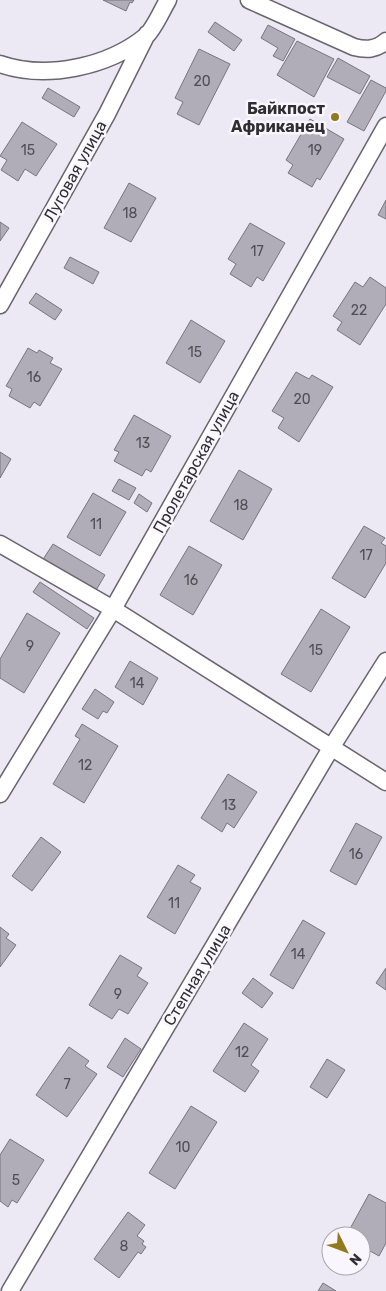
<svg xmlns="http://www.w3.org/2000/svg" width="386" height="1291" font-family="Rubik,sans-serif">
<rect width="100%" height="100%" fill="#ece8f4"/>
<path fill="#b1adb8" stroke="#78757f" d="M103,0H134L132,3L130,2L126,11Z
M215,22L242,40L234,51L208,32Z
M268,25L295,39L283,61L273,56L278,48L261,38Z
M297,41L334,59L314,97L277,75Z
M199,49L230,64L199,125L177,114L183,102L175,98Z
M338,58L370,76L360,94L327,77Z
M371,80L386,88V91L364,131L347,122Z
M48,88L80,107L74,117L42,98Z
M310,119L344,139L320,180L317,178L312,187L288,173L293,165L286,160Z
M22,122L57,144L36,176L25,169L18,181L1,170L7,160L0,156Z
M129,183L156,198L131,242L104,228Z
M386,200V219L378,215Z
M0,222L9,228L0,241Z
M250,223L285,243L263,281L257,277L251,287L230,274L236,264L228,259Z
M70,257L99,272L93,284L64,268Z
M370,277L386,288V304L360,345L337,330L342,322L333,316L355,282L363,287Z
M36,293L62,310L55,320L29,303Z
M191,320L225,341L200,383L166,363Z
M28,348L37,353L39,350L53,358L50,363L62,369L40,406L34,402L30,408L9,396L12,389L6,386Z
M296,372L309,379L312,375L333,387L299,442L278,428L284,418L272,411Z
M134,415L171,436L151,472L146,469L142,476L114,461L119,452L114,450Z
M0,452L11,459L0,478Z
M239,470L272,489L243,540L210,521Z
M119,479L136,488L129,500L112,491Z
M93,493L126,512L100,556L67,537Z
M139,494L152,503L147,512L134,503Z
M364,526L385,538L381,543L386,546V563L365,598L332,578Z
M53,544L105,575L95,592L42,561Z
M189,546L222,565L193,615L160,595Z
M40,582L94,618L87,629L33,592Z
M321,609L350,627L311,692L281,674Z
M27,613L60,633L24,693L0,678V659Z
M130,661L158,678L143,705L115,687Z
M95,689L114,702L107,713L103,711L98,719L82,709Z
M82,724L118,746L84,803L53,784L80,739L75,736Z
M228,774L257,792L234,828L227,823L222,832L201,818Z
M356,823L382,837L356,885L330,871Z
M41,837L61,852L32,891L12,876Z
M178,865L195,875L190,882L201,888L175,934L147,917Z
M303,920L325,933L293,989L270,975Z
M0,927L9,934L6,938L16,945L0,967Z
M120,955L142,968L137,976L148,983L128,1014L119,1009L112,1019L89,1005Z
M386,968V990L376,983Z
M253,978L273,993L262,1008L242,993Z
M244,1023L268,1039L251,1065L259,1071L245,1092L213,1071Z
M125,1038L141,1049L123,1077L107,1067Z
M69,1047L89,1061L85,1066L97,1074L67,1117L36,1095Z
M327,1059L345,1070L327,1098L310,1087Z
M191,1106L217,1122L175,1189L149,1173Z
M10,1139L44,1160L17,1203L12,1200L8,1207L0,1201V1155Z
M369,1194L386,1203V1243L379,1256L361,1246V1236H346Z
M128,1212L145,1225L137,1236L144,1241L142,1244L146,1247L141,1254L138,1252L119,1278L94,1259Z
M323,1283L336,1291H318Z"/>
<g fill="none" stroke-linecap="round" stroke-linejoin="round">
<g stroke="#68656e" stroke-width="19">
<path id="minor" d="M249,0L354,47C366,50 376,50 386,41
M0,64C46,80 108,67 146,36C154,29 162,10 168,0
M0,305L107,114L147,34
M0,544L113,609L386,782
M0,794L113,609L386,126
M10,1291L331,748L386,661"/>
</g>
<use href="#minor" stroke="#fff" stroke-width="16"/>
</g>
<circle fill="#92791f" stroke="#f9f6fd" stroke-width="2" cx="335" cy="117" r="5"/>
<g text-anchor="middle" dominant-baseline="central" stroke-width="5" stroke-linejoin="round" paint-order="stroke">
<g font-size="14" fill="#504e54">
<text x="202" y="81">20</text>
<text x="28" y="150">15</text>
<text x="315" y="150">19</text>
<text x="130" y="213">18</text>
<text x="257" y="251">17</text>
<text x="359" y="310">22</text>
<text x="195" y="352">15</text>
<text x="34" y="377">16</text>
<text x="302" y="399">20</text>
<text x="143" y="443">13</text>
<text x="241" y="505">18</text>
<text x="96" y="524">11</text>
<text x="366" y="555">17</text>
<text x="191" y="580">16</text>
<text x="30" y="646">9</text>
<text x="316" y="650">15</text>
<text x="137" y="683">14</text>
<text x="85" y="765">12</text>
<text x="229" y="805">13</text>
<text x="356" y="854">16</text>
<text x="174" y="903">11</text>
<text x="298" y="954">14</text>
<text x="118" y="994">9</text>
<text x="242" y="1052">12</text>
<text x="67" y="1084">7</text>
<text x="183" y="1147">10</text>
<text x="16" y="1180">5</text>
<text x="124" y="1246">8</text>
</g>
<g font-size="16" font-weight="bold" fill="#302e33" stroke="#f9f6fd" text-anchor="end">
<text x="325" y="108">Байкпост<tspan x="325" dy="18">Африканец</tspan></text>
</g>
<g font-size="16" fill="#302e33" stroke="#f9f6fd">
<text transform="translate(75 171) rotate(-61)">Луговая улица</text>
<text transform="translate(196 462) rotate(-61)">Пролетарская улица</text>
<text transform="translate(197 975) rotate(-59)">Степная улица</text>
</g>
</g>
<g transform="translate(346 1251) rotate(132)"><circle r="24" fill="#f9f6fd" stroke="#a9a6ac"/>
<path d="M0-4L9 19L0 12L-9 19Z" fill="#92791f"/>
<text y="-8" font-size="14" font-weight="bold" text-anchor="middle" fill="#302e33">N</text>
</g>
</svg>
